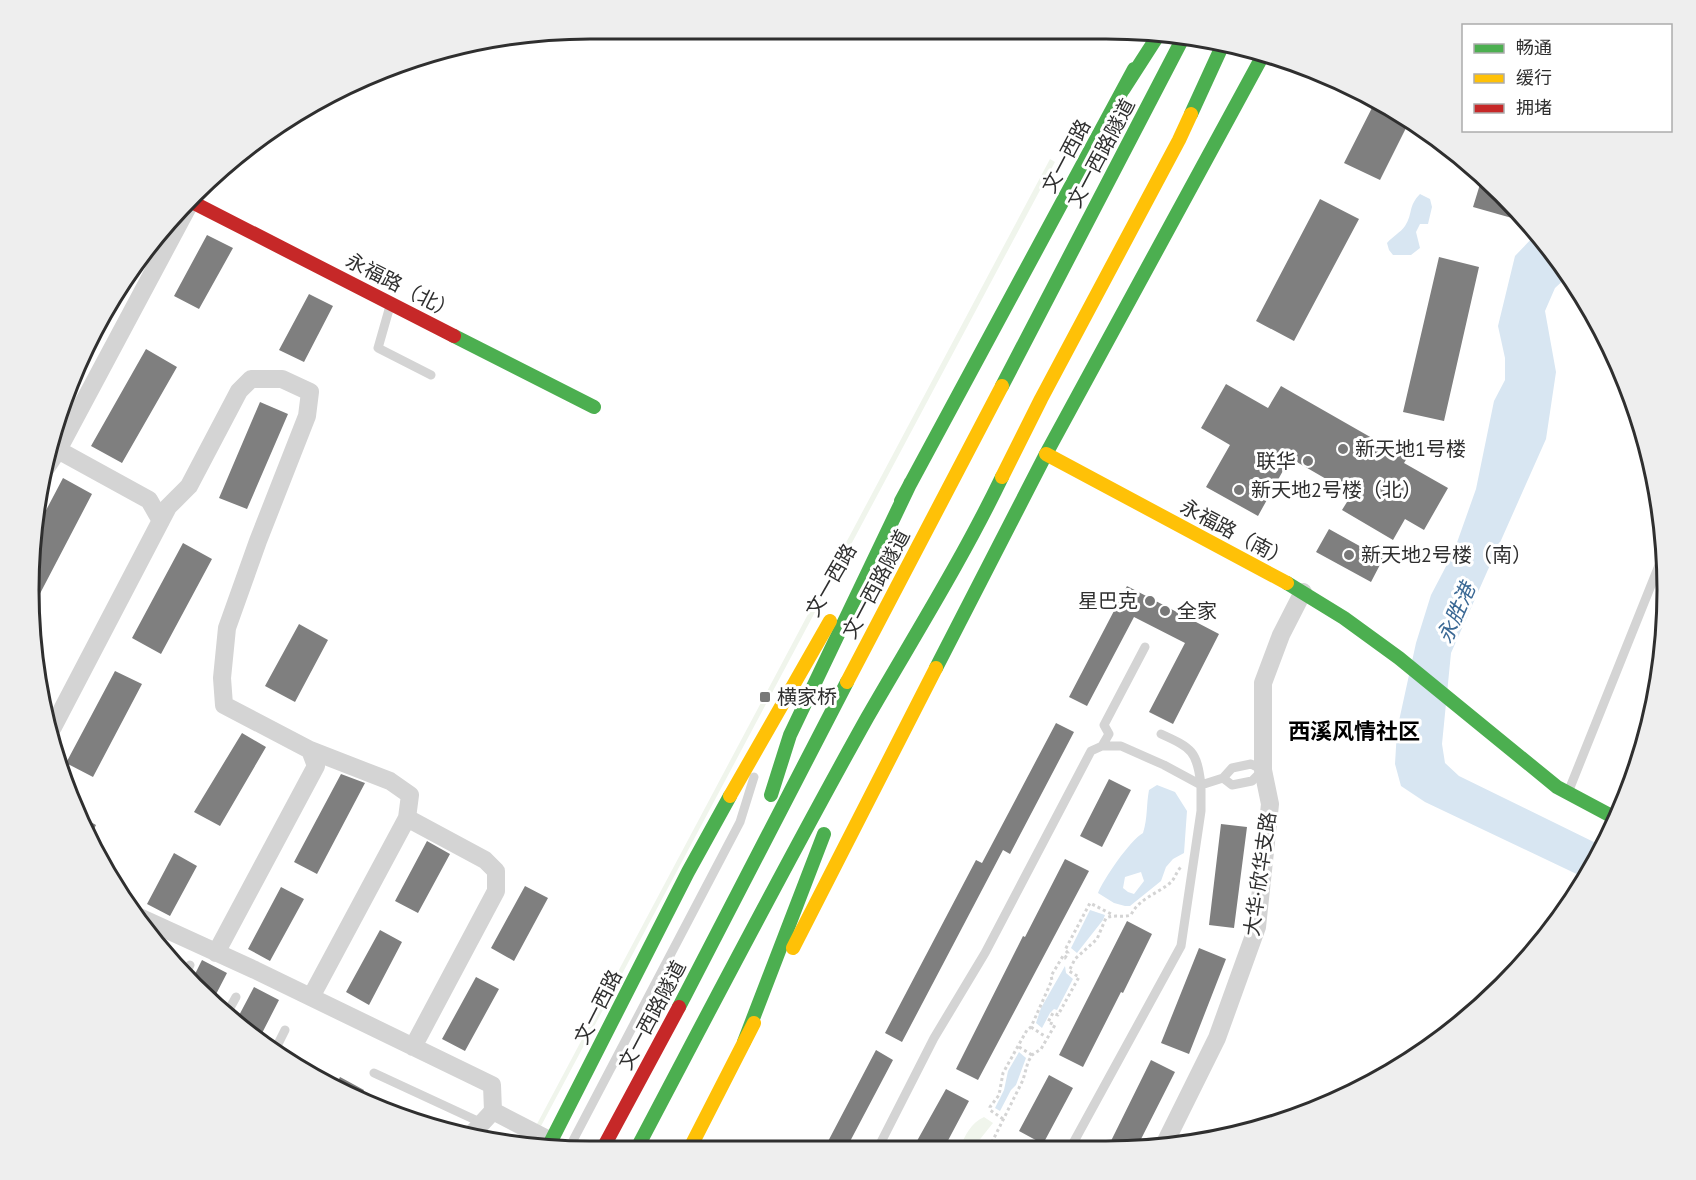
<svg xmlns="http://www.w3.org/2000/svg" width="1696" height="1180" font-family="'PT Sans','Noto Sans SC',sans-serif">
<rect width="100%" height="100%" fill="#fff"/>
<path fill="#f0f5ec" d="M1050,159L1055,162L541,1126L537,1124Z
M984,1117L993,1123L973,1148H960C965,1135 971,1123 984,1117Z"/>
<path fill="#d8e6f2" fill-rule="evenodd" d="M1420,194L1430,199L1432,207L1428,224H1420L1416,232L1420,248L1411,255H1393L1389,250L1387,243C1393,236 1400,233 1405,226C1413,214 1408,206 1420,194Z
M1537,233L1568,276L1555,288L1545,311L1556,372L1546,439L1451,653L1442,744L1445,763L1459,776L1604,847L1585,878L1425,802L1401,786L1395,764L1397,730L1416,643L1431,595L1454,551L1476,489L1494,401L1505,380V358L1498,326L1515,256Z
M1157,785L1175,792L1187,811L1184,853L1173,859L1166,867L1161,881L1130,906H1125L1114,903L1098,893C1103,880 1130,840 1143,833C1148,817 1146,806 1149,790ZM1141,872L1144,881L1134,894L1128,892L1123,888L1125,877Z
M1090,910L1105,915L1103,920L1077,953L1071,948Z
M1065,966L1066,973L1073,979L1057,1010L1054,1009L1050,1013L1042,1028L1036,1023L1041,1008Z
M1019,1052L1026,1058L1016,1085L1011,1090L1000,1111L995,1108L1004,1090L1008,1071Z"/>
<path fill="#7f7f7f" d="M1376,100L1386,104L1409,122L1380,180L1344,163Z
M1481,181L1528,220L1530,223L1473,207Z
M1320,199L1359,219L1294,341L1256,321Z
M207,235L233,248L199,309L174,296Z
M1439,257L1479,267L1444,421L1403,412Z
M309,294L333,306L304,362L279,350Z
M146,349L177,367L122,463L91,446Z
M1226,384L1268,408L1281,386L1407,458L1404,463L1448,488L1424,530L1405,519L1393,540L1342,510L1352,494L1290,458L1258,516L1206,487L1230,445L1201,428Z
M260,402L288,414L247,509L219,498Z
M63,478L92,494L33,607V535Z
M1329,529L1383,559L1371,582L1316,552Z
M183,543L212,559L161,654L132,638Z
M1127,586L1219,634L1173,724L1149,712L1185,643L1134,617L1087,706L1069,697Z
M299,624L328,640L295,702L265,686Z
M115,671L142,684L93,777L66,763Z
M1056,723L1074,732L1010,854L1003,850L902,1042L885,1033L976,860L982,863Z
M242,733L266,747L220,826L194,812Z
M341,774L365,783L317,874L294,862Z
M1109,779L1131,790L1102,847L1080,836Z
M80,816L96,825L88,841L86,838Z
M1221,824L1247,827L1234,928L1209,925Z
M427,841L450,854L418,913L395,901Z
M174,853L197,866L170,916L147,904Z
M1065,859L1089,871L978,1080L956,1069L1023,936L1025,937Z
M525,886L548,898L514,961L491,948Z
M281,887L304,899L270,961L248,949Z
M1127,921L1152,934L1123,993L1121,992L1083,1067L1059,1055Z
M380,930L402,942L369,1005L346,992Z
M1199,948L1226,959L1189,1054L1161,1043Z
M202,960L227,973L212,1002L191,982Z
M476,977L499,989L465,1051L442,1039Z
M254,987L279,1000L258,1041L235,1023Z
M876,1050L893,1060L846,1149H824Z
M1151,1060L1175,1072L1137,1147H1108Z
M1049,1075L1073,1088L1043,1144L1019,1131Z
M340,1077L364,1090L359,1100L334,1089Z
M946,1089L969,1101L944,1148H913Z"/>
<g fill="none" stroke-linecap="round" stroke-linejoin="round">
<path stroke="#d4d4d4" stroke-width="3" stroke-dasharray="3 3" stroke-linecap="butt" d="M1031,1027L1046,1037
M1019,1047L1032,1055
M1003,1119L990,1110V1107L999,1095L1003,1073L1027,1030L1031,1027L1052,980L1051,976L1063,956L1065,958L1068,953L1065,950L1090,903L1113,915
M989,1148L1023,1080L1028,1062L1032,1055L1041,1049L1055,1025L1048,1022L1053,1013L1058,1015L1079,977L1069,971L1075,959L1097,939L1106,918C1115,914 1122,918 1131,915C1138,899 1157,894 1170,883C1175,879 1176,872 1181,867"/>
<path stroke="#d4d4d4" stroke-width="9" d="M390,306L378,348L431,375
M1102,746L1109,734L1104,725L1145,647
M1569,790L1664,553
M185,976L190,965
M226,1015L236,997
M274,1052L285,1030
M374,1073L482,1123
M1071,1147L1181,946L1201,811V785L1223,778L1232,768L1251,764L1263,770L1252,781L1232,785L1223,778
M878,1148L934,1038L985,953L1091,751L1102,746H1121L1164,765L1201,785C1197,751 1192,748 1161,734
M568,1150L740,822L754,777"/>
<path stroke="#d4d4d4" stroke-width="18" d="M58,450L191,201
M46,468L58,450L149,500L161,521
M53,727L168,507L189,486L239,391L251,379H282L310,392L307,416L258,541L227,628L222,678L224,705L310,750L316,766L216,953
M310,750L390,781L410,795L407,818L311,997
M407,818L485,860L496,871V891L413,1047
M139,917L255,970L492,1085L493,1111
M470,1136L493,1111L551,1141
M1163,1147L1217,1038L1257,927L1270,804L1263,770V683L1281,635L1303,592"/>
<path stroke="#4caf50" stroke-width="14" d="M1123,90L1159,34
M1191,114L1224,42
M454,336L594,407
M1002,386L1184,36
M901,501L1134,69
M1287,583L1344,618L1399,658L1557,787L1617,819
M936,668L1046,454L1262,57
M771,795L790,735L911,482
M679,1007L847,682
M744,1042L824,834
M547,1149L688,872L730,796
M636,1150C712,1006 787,861 867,718C913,638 962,560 1002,477"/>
<path stroke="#ffc107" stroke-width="14" d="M1046,454L1287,583
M1002,477L1041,399L1179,140L1191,114
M847,682L1002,386
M730,796L830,621
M793,948L936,668
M689,1150L754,1023"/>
<path stroke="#c62828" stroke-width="14" d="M190,201L454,336
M602,1150L679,1007"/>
</g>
<g fill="#787878" stroke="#fff" stroke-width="2">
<circle cx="1343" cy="449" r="6"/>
<circle cx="1308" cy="461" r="6"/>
<circle cx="1239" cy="490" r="6"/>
<circle cx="1349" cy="555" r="6"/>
<circle cx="1150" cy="601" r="6"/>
<circle cx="1165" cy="611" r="6"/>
<rect x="759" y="691" width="12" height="12" rx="3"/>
</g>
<g text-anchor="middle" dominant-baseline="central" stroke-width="6" stroke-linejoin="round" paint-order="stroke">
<g font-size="20" fill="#2f2f2f" stroke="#fff">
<text transform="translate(1101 153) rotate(-62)">文一西路隧道</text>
<text transform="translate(1066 156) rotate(-62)">文一西路</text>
<text transform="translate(401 286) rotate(27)">永福路（北）</text>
<text transform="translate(1235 533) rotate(28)">永福路（南）</text>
<text transform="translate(831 580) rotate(-60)">文一西路</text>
<text transform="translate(876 584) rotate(-62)">文一西路隧道</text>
<text transform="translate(1260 874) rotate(-82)">大华·欣华支路</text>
<text transform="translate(598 1007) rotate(-63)">文一西路</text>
<text transform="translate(652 1015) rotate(-62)">文一西路隧道</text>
</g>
<g font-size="20" fill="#2f2f2f" stroke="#fff" text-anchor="start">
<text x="1355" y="449">新天地1号楼</text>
<text x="1296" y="461" text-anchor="end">联华</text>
<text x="1251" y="490">新天地2号楼（北）</text>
<text x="1361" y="555">新天地2号楼（南）</text>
<text x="1138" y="601" text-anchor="end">星巴克</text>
<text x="1177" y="611">全家</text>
<text x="777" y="697">横家桥</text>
</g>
<g font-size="21" font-style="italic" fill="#3a6894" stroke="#fff">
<text transform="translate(1456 613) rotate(-66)">永胜港</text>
</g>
<g font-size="22" font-weight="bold" fill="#000" stroke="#fff">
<text x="1354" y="731">西溪风情社区</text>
</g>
</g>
<path d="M0 0H1696V1180H0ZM590 39H1106A551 551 0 0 1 1657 590V590A551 551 0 0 1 1106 1141H590A551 551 0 0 1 39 590V590A551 551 0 0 1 590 39Z" fill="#eee" fill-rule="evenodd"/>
<path fill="none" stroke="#2f2f2f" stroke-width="3" d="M590 39H1106A551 551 0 0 1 1657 590V590A551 551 0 0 1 1106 1141H590A551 551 0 0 1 39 590V590A551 551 0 0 1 590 39Z"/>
<rect x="1462" y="24" width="210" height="108" fill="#ffffff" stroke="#acacac" stroke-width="1.5"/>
<rect x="1474" y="44" width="30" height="9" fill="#4caf50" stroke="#acacac" stroke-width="1.5"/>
<text x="1516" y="54" font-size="18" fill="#2f2f2f">畅通</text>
<rect x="1474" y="74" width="30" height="9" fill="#ffc107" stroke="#acacac" stroke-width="1.5"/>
<text x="1516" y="84" font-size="18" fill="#2f2f2f">缓行</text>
<rect x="1474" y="104" width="30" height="9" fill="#c62828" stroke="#acacac" stroke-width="1.5"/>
<text x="1516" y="114" font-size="18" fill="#2f2f2f">拥堵</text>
</svg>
